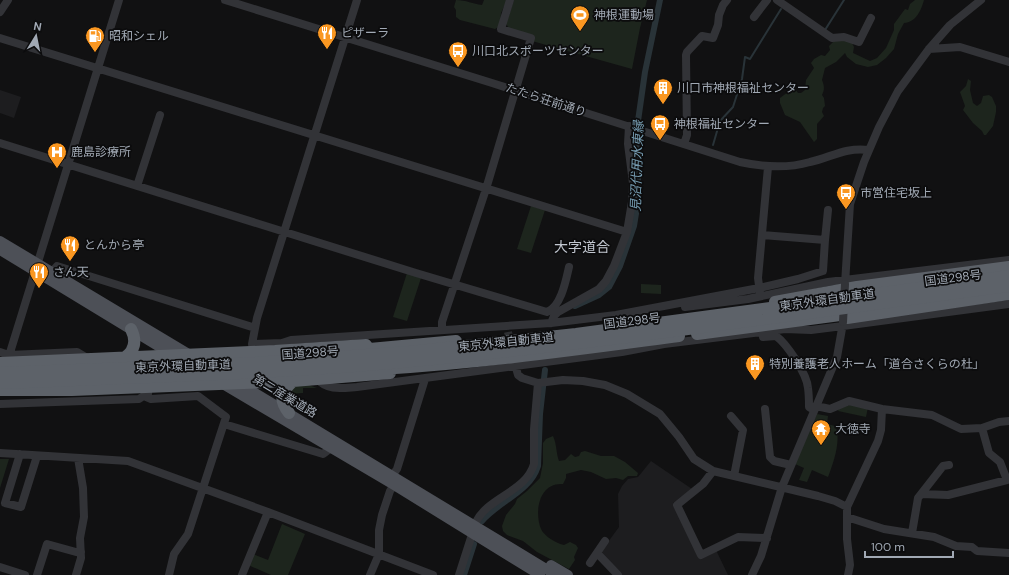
<svg xmlns="http://www.w3.org/2000/svg" width="1009" height="575" font-family="'DM Sans','Noto Sans JP',sans-serif">
<rect width="100%" height="100%" fill="#111112"/>
<path fill="#1d1d1f" d="M0,90L21,97L14,118L0,113Z
M651,461L692,489L673,503V505L700,556L716,550L728,575H620L600,553L619,527L618,494L622,486L628,479L638,477Z"/>
<path fill="#1d251d" d="M456,0C466,0 473,4 482,5L484,0H507L501,13L500,26L495,29L460,20L456,17V10L454,7Z
M514,0H647L640,28L632,69L532,41L509,28L506,24Z
M915,0H924C921,11 916,22 904,23L898,34L894,49L886,58L877,65L868,67L856,64L847,57L845,53L836,62L825,68L822,80C824,85 825,89 822,95L824,98L825,106L823,108L822,112L824,116L817,124V139L814,142L800,122L785,115L780,103V98L788,92L789,93L796,90L798,93H801L805,90L806,80L814,68L811,63L814,59L821,55L825,56L830,50L829,46L834,41L843,40L852,43L854,47L853,53L870,61L877,58L886,48L894,30V24L905,9L908,10L910,4Z
M968,79L971,81L970,90L973,103L977,106L981,103L983,96L989,95L992,97L996,106V112L993,126L986,135H984L982,131L973,123L963,110L965,106L960,92L966,86Z
M531,206L545,210L531,253L517,249Z
M407,273L421,278L407,321L393,317Z
M641,284L661,285V294L641,293Z
M309,385L317,388H303V393L287,394L296,386Z
M852,404L868,407L866,417L838,411L839,409Z
M817,414L828,416L827,424L835,426C842,439 833,464 828,477L812,470L807,482L799,480L804,468L795,464Z
M553,436C557,445 556,453 559,461L565,460L571,454L575,457L579,456L581,452L585,451L601,456H614L625,462L638,473L637,476H628L623,480L616,478L606,479L591,472L581,470L566,474V478L563,484C539,482 534,512 541,529C544,536 557,544 564,545L570,542L576,545L578,548L574,557L575,560L569,569L537,552L523,541L507,535L503,531L502,526L506,515L515,504L517,499L527,491L540,478L543,463V443L546,439Z
M0,459H9L0,488Z
M282,524L305,534L288,575H271L248,565L253,554L268,560Z"/>
<g fill="none" stroke-linecap="round" stroke-linejoin="round">
<path stroke="#293338" stroke-width="2" d="M825,30L844,0
M713,145L720,121L733,107L742,79L745,57L750,59L781,9"/>
<path stroke="#293338" stroke-width="6" d="M575,306L599,295L609,287L620,266L634,226L638,201V121L645,72L660,0
M482,521C499,501 530,492 538,466L540,414L545,370
M464,575L474,544"/>
<path stroke="#2e2f32" stroke-width="8" stroke-dasharray="8 4" stroke-linecap="butt" d="M508,332L511,346"/>
<path stroke="#323337" stroke-width="8" d="M225,0L492,83L740,162C763,167 786,169 810,162C832,157 845,147 869,150
M777,0L832,38L844,37L859,42L871,18
M0,12L8,0
M754,17L767,0
M0,38L627,232
M929,49L960,47L1009,62
M0,143L416,273L547,312C561,307 566,280 569,267
M684,144L687,135L686,55L687,52L702,36L713,38L718,25L719,15L723,5L727,0
M137,186L160,115
M762,235L825,240
M52,272L57,266L255,328
M845,284L850,204L864,162L879,127L898,91L929,49L950,25L981,0
M760,293L758,278L768,167
M685,307L748,299L828,282L1009,260
M551,323L554,316L558,312L599,289L606,281L614,266L627,232L632,202L633,183L628,144L629,126
M442,330V322L486,189L531,38L501,29L510,0
M763,337L776,336C787,344 807,374 808,388C809,395 809,401 809,407L814,410
M282,343L252,344L257,318L357,0
M275,351L282,343L291,340L551,323L616,315L759,288L798,279L823,271L825,240L828,210
M0,352L9,355L77,352L87,358
M8,359L119,0
M317,379C328,391 342,388 357,387L622,352L664,344L785,329L811,330L843,326L1009,304
M538,383L563,380L583,381L605,385L627,394L660,414L679,437L694,459L713,471L818,496L835,501L847,507
M144,396L151,399L198,396L226,417L188,534L174,554L169,575
M0,404L139,399L148,393
M816,406L830,409L849,401L882,409L932,415L961,429L982,428L999,422L1009,421
M765,409L770,457L774,461L791,465
M731,416L743,430L734,476
M224,424L323,454L331,448
M0,453L128,461L268,512L433,575
M20,454L5,503L21,507L37,456
M713,471L703,484L677,505L701,555L738,537L767,538
M392,476L397,469L425,379
M922,494L948,495L1007,480L1000,462L989,453L982,428
M847,517L884,529L934,537L956,546L972,547L977,551L1009,553
M912,533L918,498L943,466L949,465
M597,553L618,575
M590,563L605,541
M0,567L25,575
M37,575L47,544L76,552H81
M76,575L81,558L80,538L84,517L83,488L78,458
M242,575L268,512
M370,575L379,554V530L382,515L390,491L394,485
M459,575L476,522C488,497 526,492 534,464V429L538,383L522,378L518,375L514,361
M752,575L761,556L782,487L837,357L843,323
M848,575L850,565L847,539V507L878,441L881,430L882,409"/>
<path stroke="#4d5057" stroke-width="10" d="M0,241L192,356
M0,250L176,357
M237,382L556,575
M221,383L394,485L540,575
M551,565L568,575"/>
<path stroke="#5d6269" stroke-width="12" d="M775,302L857,287L1009,267
M847,318L1009,294
M697,334L855,313
M359,350L456,341
M254,357L285,355
M124,358C135,351 137,341 131,329
M0,363L275,351L366,345
M381,369C481,363 580,349 679,336
M0,390H72L293,381L390,373
M289,413C279,400 280,393 293,381"/>
<path stroke="#323337" stroke-width="8" d="M843,322L845,284"/>
<path stroke="#5d6269" stroke-width="12" d="M0,373L255,363L409,352L576,334L1009,276
M0,383C137,377 275,374 412,361C612,342 810,312 1009,286"/>
</g>
<defs>
<g id="stadium-pin" transform="scale(1)"><path d="M0 17L-7.5 6A9.5 9.5 0 1 1 7.5 6Z" fill="#fa9721" stroke="#0c0c0d"/><path d="M0-5a6.5 5 0 1 0 0 10a6.5 5 0 1 0 0-10ZM-3.5-1.8h7v3.6h-7Z" fill="#fff"/></g>
<g id="restaurant-pin" transform="scale(1)"><path d="M0 17L-7.5 6A9.5 9.5 0 1 1 7.5 6Z" fill="#fa9721" stroke="#0c0c0d"/><path d="M-5-6h1v4h1v-4h1v4h1v-4h1v5L-1.5 .5V6h-2V.5L-5-1ZM5-6V6H3V1.5H1.5Q1.5-4 5-6Z" fill="#fff"/></g>
<g id="fuel-pin" transform="scale(1)"><path d="M0 17L-7.5 6A9.5 9.5 0 1 1 7.5 6Z" fill="#fa9721" stroke="#0c0c0d"/><path d="M-5.5-6h7V0h2V4h1.3V-2.5L3-4.5l.8-.8L6-3V5H2.5V1h-1V6h-7ZM-4.2-4.7v3.2H.2V-4.7Z" fill="#fff"/></g>
<g id="bus-pin" transform="scale(1)"><path d="M0 17L-7.5 6A9.5 9.5 0 1 1 7.5 6Z" fill="#fa9721" stroke="#0c0c0d"/><path d="M-5-6H5V4H4V6H2V4H-2V6H-4V4H-5ZM-3.5-4V0h7V-4ZM-3.5 1.2v1.5H-2V1.2ZM2 1.2v1.5H3.5V1.2Z" fill="#fff"/></g>
<g id="building-pin" transform="scale(1)"><path d="M0 17L-7.5 6A9.5 9.5 0 1 1 7.5 6Z" fill="#fa9721" stroke="#0c0c0d"/><path d="M-4-6H4V6H1V3H-1V6H-4ZM-2.5-4.3h1.7v1.8h-1.7ZM.8-4.3h1.7v1.8H.8ZM-2.5-1h1.7V.8h-1.7ZM.8-1h1.7V.8H.8Z" fill="#fff"/></g>
<g id="hospital-pin" transform="scale(1)"><path d="M0 17L-7.5 6A9.5 9.5 0 1 1 7.5 6Z" fill="#fa9721" stroke="#0c0c0d"/><path d="M-5-5h3v3.5h4V-5h3V5h-3V1.5h-4V5h-3Z" fill="#fff"/></g>
<g id="temple-pin" transform="scale(1)"><path d="M0 17L-7.5 6A9.5 9.5 0 1 1 7.5 6Z" fill="#fa9721" stroke="#0c0c0d"/><path d="M0-6L5-2H3V0L6.5 2.5H4V6H1.5V3h-3V6H-4V2.5H-6.5L-3 0V-2H-5Z" fill="#fff"/></g>
</defs>
<g fill-rule="evenodd">
<use href="#stadium-pin" x="580" y="15"/>
<use href="#restaurant-pin" x="327" y="33"/>
<use href="#fuel-pin" x="95" y="36"/>
<use href="#bus-pin" x="458" y="51"/>
<use href="#building-pin" x="663" y="88"/>
<use href="#bus-pin" x="660" y="124"/>
<use href="#hospital-pin" x="57" y="152"/>
<use href="#bus-pin" x="846" y="193"/>
<use href="#restaurant-pin" x="70" y="245"/>
<use href="#restaurant-pin" x="39" y="272"/>
<use href="#building-pin" x="755" y="364"/>
<use href="#temple-pin" x="821" y="429"/>
</g>
<g text-anchor="middle" dominant-baseline="central" stroke-width="3.5" stroke-linejoin="round" paint-order="stroke">
<g font-size="12" fill="#a1a9b4" stroke="#0c0c0d" text-anchor="start">
<text x="594" y="15">神根運動場</text>
<text x="341" y="33">ピザーラ</text>
<text x="109" y="36">昭和シェル</text>
<text x="472" y="51">川口北スポーツセンター</text>
<text x="677" y="88">川口市神根福祉センター</text>
<text x="674" y="124">神根福祉センター</text>
<text x="71" y="152">鹿島診療所</text>
<text x="860" y="193">市営住宅坂上</text>
<text x="84" y="245">とんから亭</text>
<text x="53" y="272">さん天</text>
<text x="769" y="364">特別養護老人ホーム「道合さくらの杜」</text>
<text x="835" y="429">大徳寺</text>
</g>
<g font-size="12" fill="#a1a9b4" stroke="#0c0c0d">
<text transform="translate(546 100) rotate(18)">たたら荘前通り</text>
<text transform="translate(953 278) rotate(-7)">国道298号</text>
<text transform="translate(827 300) rotate(-8)">東京外環自動車道</text>
<text transform="translate(632 321) rotate(-7)">国道298号</text>
<text transform="translate(506 342) rotate(-6)">東京外環自動車道</text>
<text transform="translate(310 353) rotate(-4)">国道298号</text>
<text transform="translate(183 366) rotate(-2)">東京外環自動車道</text>
<text transform="translate(285 396) rotate(31)">第二産業道路</text>
</g>
<g font-size="13" font-style="italic" fill="#769cb1" stroke="#0c0c0d">
<text transform="translate(637 166) rotate(-88)">見沼代用水東縁</text>
</g>
<g font-size="14" fill="#c2c7d0" stroke="#0c0c0d">
<text x="582" y="247">大字道合</text>
</g>
</g>
<g transform="translate(36 36) rotate(10)" stroke="#0c0c0d" stroke-width="3" paint-order="stroke">
<path d="M0-3L7 15L0 10L-7 15Z" fill="#a1a9b4"/>
<text y="-6" font-size="11" font-weight="bold" text-anchor="middle" fill="#a1a9b4">N</text>
</g>
<path d="M865 551v6h88v-6" fill="none" stroke="#a1a9b4" stroke-width="2"/>
<text x="871" y="551" font-size="12" fill="#a1a9b4" stroke="#0c0c0d" stroke-width="3" paint-order="stroke">100 m</text>
</svg>
